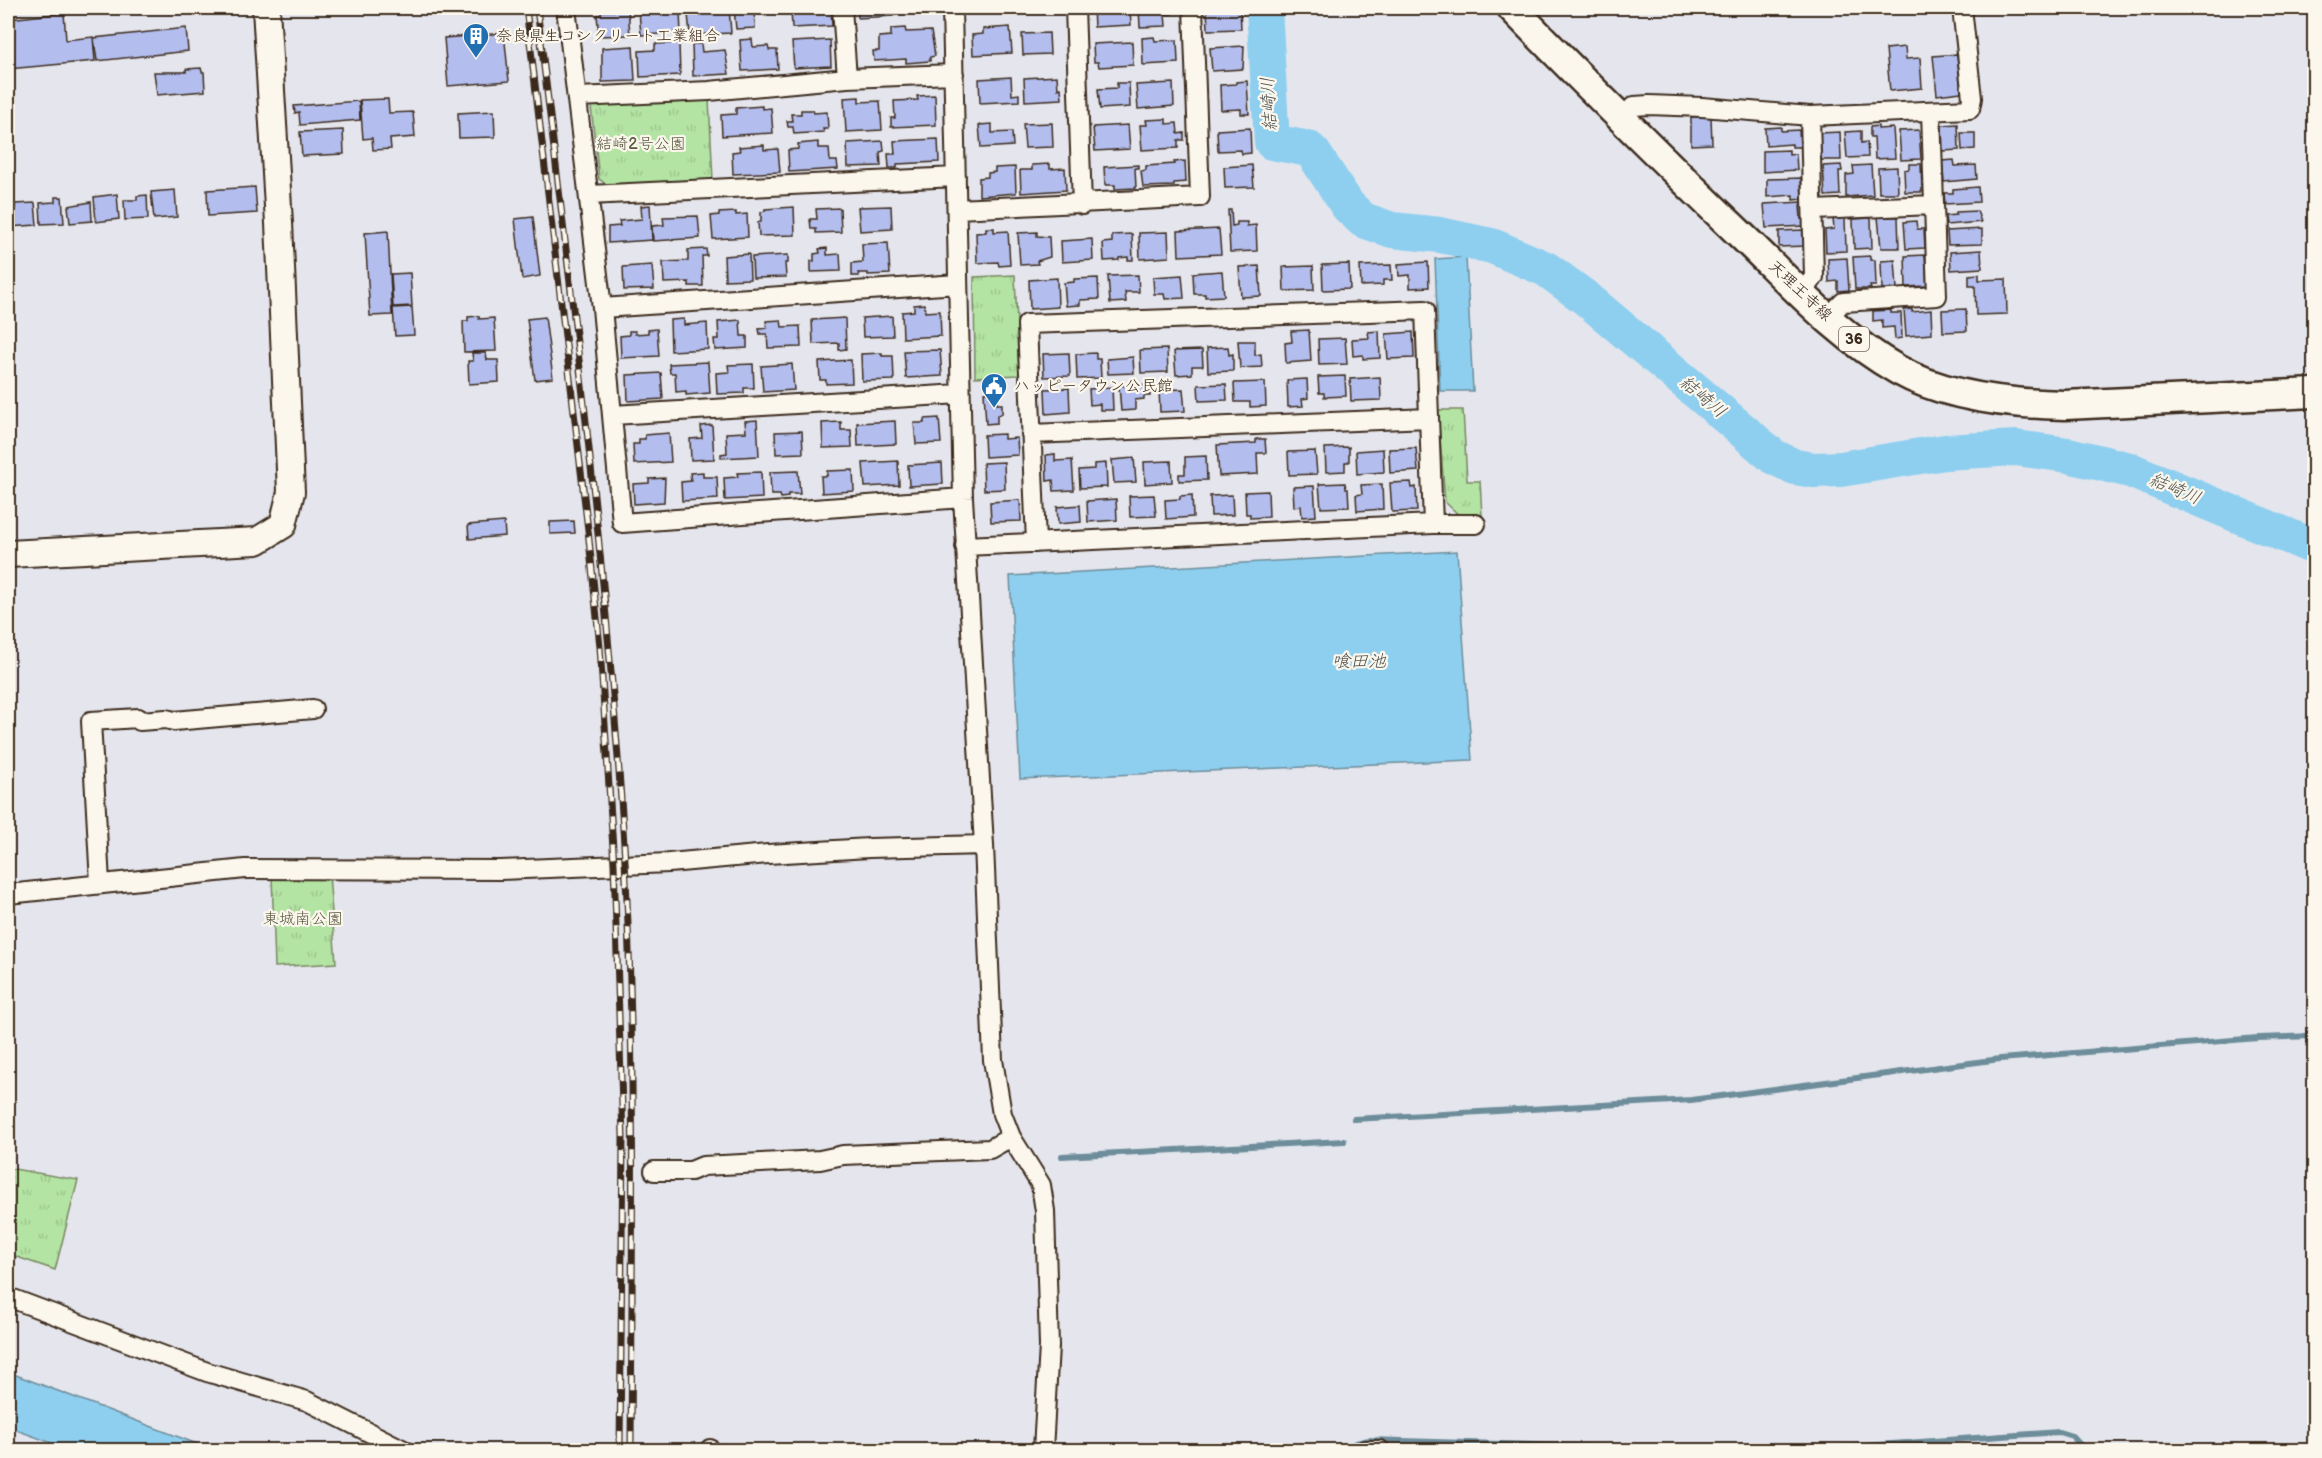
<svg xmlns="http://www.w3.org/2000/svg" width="2322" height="1458" font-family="'Balsamiq Sans','Klee One',sans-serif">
<defs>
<pattern id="grass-tufts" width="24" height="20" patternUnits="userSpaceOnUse" patternTransform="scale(1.5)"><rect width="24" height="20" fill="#b4e4a4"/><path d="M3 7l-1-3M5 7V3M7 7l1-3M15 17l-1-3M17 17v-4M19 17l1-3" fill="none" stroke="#9cc48d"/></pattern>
</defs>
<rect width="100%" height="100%" fill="#e5e6ed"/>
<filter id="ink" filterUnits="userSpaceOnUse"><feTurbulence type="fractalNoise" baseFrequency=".0167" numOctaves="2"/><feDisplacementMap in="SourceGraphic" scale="12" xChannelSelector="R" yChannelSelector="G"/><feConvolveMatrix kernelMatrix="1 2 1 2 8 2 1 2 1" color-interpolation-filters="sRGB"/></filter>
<g filter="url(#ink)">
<path fill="url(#grass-tufts)" stroke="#788761" stroke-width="1.5" d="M709,99L713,181L610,187L599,179L591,106Z
M1015,275L1019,375L975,377L974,277Z
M1438,410H1463L1467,481H1480L1482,516L1461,517L1445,502Z
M272,875H329L336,963L275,967Z
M8,1168L78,1180L55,1270L8,1254Z"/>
<path fill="#8ecfef" stroke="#6d8d9b" stroke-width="1.5" d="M1466,257L1473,391H1440L1435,259Z
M1457,551L1472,760L1020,779L1010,576Z
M8,1372L213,1450H71L8,1427Z"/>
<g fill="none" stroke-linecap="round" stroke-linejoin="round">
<path stroke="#6d8d9b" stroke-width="6" d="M1354,1119L1691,1100L2000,1059L2258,1038L2314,1036
M1062,1156L1344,1141
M1338,1450L1356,1443L1369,1440L1667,1449
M1809,1450L2059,1432L2072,1436L2085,1450"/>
<path stroke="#8ecfef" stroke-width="36" d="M1264,8L1272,142L1309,149L1314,154L1348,206L1363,220L1392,230L1440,235L1492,246L1546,269L1587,299L1774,457L1795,467L1813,470L1841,469L1945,452L2016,448L2068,455L2130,470L2314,547"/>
</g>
<path fill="#b3beef" stroke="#3b2a1e" stroke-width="1.5" d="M614,8H628L630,35L599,36L597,15H601V11H614Z
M641,8H647V11L675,9V14L680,13L681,33L641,35L639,11H641Z
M702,8H729L731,33L690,35L688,14L702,13Z
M734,8H754L755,28L736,29Z
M784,8H831L832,26L792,28L791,9L785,10Z
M858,8H893V16L858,18Z
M900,8H920V13L901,14Z
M979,8H1008V10L979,12Z
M1093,8H1130L1131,25L1094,27Z
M1139,8H1171L1172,14H1165L1166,26L1140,27Z
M1207,8H1240L1241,29L1208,30Z
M64,13L66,40L93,37L95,61L8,69V19Z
M1010,27L1012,53L973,55L972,35L983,34V29Z
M186,28L188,51L97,61L94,38Z
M905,28L906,32L931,31L935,56L930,57V61L906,63V59L874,61L873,51H879V37L891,36V29Z
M504,33L509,81L448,86L444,38Z
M1049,33L1050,54L1023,55L1022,34Z
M1154,37L1155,41L1177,40L1178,63L1143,65L1142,38Z
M752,39L753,47L768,46L769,50H777L778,69L742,71L740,40Z
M830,40L831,66L794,68L792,42Z
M1132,42L1133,65L1099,67L1098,62H1094L1093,44Z
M679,43L680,75L640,77L639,51L655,50V44Z
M692,44H701L702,52L725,50L729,74L693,76Z
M633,46L635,81L602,82V48Z
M1244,46L1243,69L1212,71L1210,48Z
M1905,47L1906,59L1920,58L1922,88L1890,91L1886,49Z
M1957,54L1961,92L1937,95L1933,56Z
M201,68L202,72H204L205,91L157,95L154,72H186V69Z
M1057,76L1058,89L1061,88L1062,99L1025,101L1024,78Z
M1011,77L1012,95L1019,94V101L980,103L979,79Z
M1247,81L1249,114H1241V109L1221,110L1220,85L1236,84V82Z
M1117,83H1129L1130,107L1100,109L1098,89L1117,88Z
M1173,83L1174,106L1138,109L1136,85Z
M935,95L936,125L891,127V118H895L894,101L918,100L917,96Z
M859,97V102L880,101L882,130L846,132L844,98Z
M388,99L389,113L413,112L415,137L390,139L391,149L373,150L372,138L363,139L360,100Z
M359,101L360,120L300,125L299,112L295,113L294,106Z
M762,106V109L771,108L773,133L722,136L721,115L736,114V108Z
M801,110H813L814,113L827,112L828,129H823L824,132L794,134L793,127H788L787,121H792L791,114H801Z
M494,111L495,137L459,138L458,113Z
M1691,117H1711L1712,144L1691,145Z
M1166,119V124L1177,123L1178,134L1184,133V140H1178V148L1142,150L1140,125H1147L1146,120Z
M1052,123L1053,147L1025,148L1023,124Z
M992,124V133L1012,132L1013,146L981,148L979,125Z
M1958,124L1959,150L1943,151L1942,125Z
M1128,125L1130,149L1095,151L1093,127Z
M1878,126V129L1893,128L1895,158L1875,159L1874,137H1870V127Z
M1781,127V131L1799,130L1800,147H1792V144L1766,146L1765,128Z
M1250,128L1251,153L1242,154L1241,150L1218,151L1217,130Z
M343,130L344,154L302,156L300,132Z
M1919,130L1921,159L1901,160L1899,131Z
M1861,131V143L1867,142L1868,157L1847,158L1845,132Z
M1840,132L1841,160H1821L1820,133Z
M1961,133H1975V149L1962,150Z
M938,139L939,162L897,164V168H889L888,154H895L894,141Z
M883,141L884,151L880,152L881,166L848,167L847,143Z
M818,142V148H829L830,161H837L838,169L789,172L788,150L798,149V144Z
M764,145V150L778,149L780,172L733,174L732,152L740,151L739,147Z
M1789,150V155L1796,154L1797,170L1763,172V151Z
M1954,160L1955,166L1976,165L1977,179L1944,182L1942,161Z
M1185,161L1186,182L1174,183V186L1143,187L1141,171L1146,170V166L1175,164L1174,162Z
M1050,164V169L1065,168L1066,190L1021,193L1020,170H1032V165Z
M1909,164H1921L1922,192H1905L1904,170L1909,169Z
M1138,165V168H1135L1136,188L1115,189V185H1105L1104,167Z
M1252,165L1254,187L1225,188L1224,167Z
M1841,165L1842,171H1839L1840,195L1825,196L1823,166Z
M1871,165L1873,195L1846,197V175L1854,174L1853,166Z
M1015,167L1016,193L979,196V178L988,177V173L995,172V168Z
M1897,167L1898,193H1879L1878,168Z
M1801,178L1802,199L1793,200V195L1767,197V179Z
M255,187L257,213L208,216L207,190Z
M1978,187L1979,202L1945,204L1944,193H1953V189Z
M175,190L177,217L154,219L151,192Z
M117,194L119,219L96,222L94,197Z
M147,195L148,219L125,220L124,200H137V196Z
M55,197H62L64,223L41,224L40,203L55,202Z
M91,202L92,221L70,223L68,206Z
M1802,202V205H1800L1801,219L1803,218L1804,226L1766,228L1764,204Z
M35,203L37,225L8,227V209L15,208V204Z
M650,205L652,240L608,243V227L620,226L619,221L642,219L641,206Z
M891,206L892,229L860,231L858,207Z
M794,207L795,235L759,236L758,222H761V212L765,211V209Z
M840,208L841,232L816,233V229H811L810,219H817L816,209Z
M1228,210H1231L1232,226L1237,225V222H1247V226L1256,225L1257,251L1230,252Z
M1977,211L1981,222L1946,225L1945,216L1956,215V212Z
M736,212V215L747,214L748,237L713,239L711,216L719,215V213Z
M698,216L700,238L653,241L652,226L664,225L663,217Z
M533,217L540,276L522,279L515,219Z
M1878,217H1898L1899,248H1881Z
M1845,218L1846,251L1826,252L1825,230L1834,229L1833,219Z
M1871,218L1872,248L1854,249L1853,219Z
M1916,221L1917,229H1924L1925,248L1906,249L1904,222Z
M986,228H994V232L1008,231L1010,265L999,266L998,262L977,263L976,233L986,232Z
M1219,229L1221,254L1179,256L1178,231Z
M1982,229V244L1948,245L1947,231Z
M1804,230L1805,246L1779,247V231Z
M388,231L392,315L370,316L365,233Z
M1037,232V236L1049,237L1050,257L1037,261L1038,264L1020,265L1018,233Z
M1168,232L1169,257L1140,259L1139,233Z
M1132,234L1133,260H1128V257L1119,258V260L1104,261L1103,243L1112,242V235Z
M1092,239L1093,260L1062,262L1061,241Z
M888,243L890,274L868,275V273H858L859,276H852V263L863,262L862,244Z
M827,248V255L840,254L841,271L811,272V261H814V254L820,253L819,249Z
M706,249L707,256H702L703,286H689V282L664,283L663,262L688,261V250Z
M1981,250L1982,268L1951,270L1950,252Z
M749,254L750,279L725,280L724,256Z
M788,255V263H785L786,277L753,278L752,257Z
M1925,255L1927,286L1906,287L1905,256Z
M1870,256V260H1875L1876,286H1870L1871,289H1855L1853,257Z
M1847,258L1849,290L1838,291V281L1829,282L1828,259Z
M1895,260L1897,289H1882L1881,261Z
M1428,262L1429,287L1410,288V275L1399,276L1398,264Z
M1349,264L1350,289L1323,290L1322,265Z
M652,265L654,289L624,290L623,267Z
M1391,265L1392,280H1383V285L1361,286L1360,266Z
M1259,266L1261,296L1241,297L1239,267Z
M1313,266L1314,290L1284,291L1283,267Z
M1222,271L1224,296L1205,297V294H1194L1193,273Z
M410,273L412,306L393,307L391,274Z
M1979,274V280L2006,279L2007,314L1976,315L1975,286H1969V275Z
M1138,275L1139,292H1125L1126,302L1110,303L1108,276Z
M1182,275L1184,298L1165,299L1164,294H1154L1153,277Z
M1057,278L1058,307L1030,309L1029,280Z
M1098,278L1099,299L1080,300V305L1066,306L1064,283L1074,282V279Z
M924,304L925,312L940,311L941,336L903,338L902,312L914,311V305Z
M412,307L414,335L395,336L393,308Z
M1912,309V312L1931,310L1932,334L1906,336L1904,310Z
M1966,309L1967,331L1943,332L1942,310Z
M1891,310V313H1901L1902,338L1895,339L1894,327L1882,328V320L1873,321V311Z
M479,316V319L494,318L496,351L464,352L463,321H468V317Z
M892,316L893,336L863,337L862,318Z
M545,317L553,378L535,380L527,319Z
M845,318L846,349L839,350V343L813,344L812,320Z
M684,319V325L707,323L708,349L671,351L670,320Z
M740,320L741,336H747V348L715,350L714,339H719L718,322Z
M781,320L782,327L800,326L801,347L768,348L767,334H760L759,329L767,328L766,321Z
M657,329L659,356L621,358L620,336L629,335V331H635V334L648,333V330Z
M1309,330L1311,361L1286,363L1285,343L1292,342L1291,331Z
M1379,331L1380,358L1363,359V355L1353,356L1352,339L1369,338L1368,332Z
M1413,332L1414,358L1388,359L1386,334Z
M1345,338L1347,364L1319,365L1318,339Z
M1238,341H1255V355L1261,354L1262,367L1240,368Z
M1228,347L1229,355L1233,354V371L1208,372L1207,348Z
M1167,349L1168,372L1141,373L1140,350Z
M940,350L942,376L906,378L904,351Z
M1202,350L1203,366H1192V374L1176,375L1174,351Z
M472,353H486L487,360H498L499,382L469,384L468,361H473Z
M882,353V356H893L894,380L862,381L861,354Z
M1069,353L1070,376L1044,377L1043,354Z
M1096,353V359H1100L1101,378L1077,379L1076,354Z
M1133,357L1134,373L1108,374L1107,359Z
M851,360L852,383L826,384V380H820L819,362Z
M708,362L710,393L686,395V391L676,392L675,373H670L669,364Z
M753,364L754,388H744V393L717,394L716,373L729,372L728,365Z
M792,364L794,390L763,392L761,366Z
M661,373L663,399L628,401L627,375Z
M1345,376L1346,396L1324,397V393H1319L1318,377Z
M1380,377L1381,400L1351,401L1350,379Z
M1307,379L1308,398L1302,399L1303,406L1288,407L1287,380Z
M1265,382L1266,406L1250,407V402H1235L1234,383Z
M1226,384L1227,400L1199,401L1198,385Z
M1149,385L1150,396H1144V399L1135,400V410L1121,411L1119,386Z
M1112,387L1113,410H1100V404L1090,405L1089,389Z
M1069,388L1070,412L1046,414L1045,389Z
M1183,389L1185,411L1160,412L1159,390Z
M996,391L997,404H1002V414L997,415V423L986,424L984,392Z
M939,418L941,443L916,444L914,423H924V419Z
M757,420L759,456L721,458V454L727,453L726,433L746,432L745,421Z
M895,421L896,444L858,446L857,423Z
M841,422V430H851L852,447L823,448L822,423Z
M712,425L714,459L691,460L690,439L702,438L701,426Z
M802,431L803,453L776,454L775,432Z
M669,433L671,462L634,464L633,444H639V439H645V435Z
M1004,434V439L1017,438L1018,455L985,457L984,435Z
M1256,439H1265L1266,453H1257L1258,474L1219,476L1217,445L1256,443Z
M1349,447V462H1345V471L1326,472L1325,448Z
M1416,448L1418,471L1390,473L1389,449Z
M1383,449L1384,472L1357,474L1356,451Z
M1315,451L1317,474L1289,475L1288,452Z
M1055,454V461L1072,460L1074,490L1054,491L1053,480L1047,481L1046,455Z
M1206,456L1207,480L1179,481V474H1185V457Z
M1134,458L1136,482L1114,483L1112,460Z
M898,461L899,485L865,487L863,463Z
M1171,461L1172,482L1145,484L1144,462Z
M1004,462L1005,489L984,490L983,463Z
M942,463L943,484L909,486L908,465Z
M1106,463L1107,487L1080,488L1079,470L1094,469V464Z
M853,470L854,491L822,493L821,476H827V471Z
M798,471L800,494H788V497L781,498L780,495H771L770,472Z
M703,472V477H717L718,499L682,501L681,482L691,481L690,473Z
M761,472L762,498L725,500L724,478L738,477L737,473Z
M665,478L664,502L634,504L633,484L649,483V479Z
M1411,482L1412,488L1416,487L1417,511L1392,512L1390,483Z
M1345,483L1346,489H1348L1349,507L1321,508L1319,484Z
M1382,484L1383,509L1357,511L1356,495L1362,494L1361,485Z
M1314,486L1316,516L1302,517L1301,506L1294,507L1293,487Z
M1268,491L1269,517L1250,518V514H1246L1245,492Z
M1154,495L1156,516L1130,517L1129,496Z
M1192,495L1193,517L1166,519L1165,500L1180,499V496Z
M1232,495L1233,515L1211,516L1210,496Z
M1116,499L1117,520L1088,522L1087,501Z
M1020,500L1021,521L991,522L990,502Z
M1080,505L1081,522L1058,524L1057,507Z
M574,521L575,533L550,534V522Z
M504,522L505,536L469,539L468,525Z"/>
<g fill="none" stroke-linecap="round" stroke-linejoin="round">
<g stroke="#3b2a1e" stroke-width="22">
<path id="street" d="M566,8L602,308L622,523L963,498
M842,8L847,78
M952,8L963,498L984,845L993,1060L1002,1114L1011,1137L1041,1185L1045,1211L1049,1346L1043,1450
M1075,8L1082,205
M578,97L709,91L847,78L954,74
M1621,119L1634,106L1649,105L1702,107L1810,116L1970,109L1972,98L1962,8
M589,195L956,177
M957,209L1200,197L1193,8
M1814,210L1933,205
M1802,294L1814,277L1810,116
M602,308L958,284
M1827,318L1843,302L1937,296L1931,112
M613,415L960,394
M1031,434L1429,418
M1036,543L1027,324L1425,310L1433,524
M965,546L1433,524H1476
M100,883L91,721L138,718L140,721L166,719L174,721L313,709
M8,894L245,869L501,870L669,863L768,854L869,848L984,845
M654,1171H691L703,1166L820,1160L843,1155L990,1149L1011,1137
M8,1297L207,1372L307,1401L404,1450
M710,1449V1450
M1365,1450H1380"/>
</g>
<g stroke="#3b2a1e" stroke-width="30">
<path id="secondary" d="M8,554L257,541L283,525L291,492L279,223L266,8"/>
</g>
<g stroke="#3b2a1e" stroke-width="33">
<path id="primary" d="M1512,8C1588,86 1665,162 1744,238C1792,284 1839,337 1898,370C1946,397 2011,404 2065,405L2314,393"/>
</g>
<use href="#street" stroke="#fbf7ec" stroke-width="18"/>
<use href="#secondary" stroke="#fbf7ec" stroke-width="26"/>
<use href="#primary" stroke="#fbf7ec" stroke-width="28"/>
<g stroke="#3b2a1e" stroke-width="7">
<path id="rail" d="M526,8L588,530L600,647L614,864L623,1137L620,1450
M537,8C571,292 608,575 625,861C636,1058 632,1254 631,1450"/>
</g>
<use href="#rail" stroke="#fbf7ec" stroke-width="4.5" stroke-dasharray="14" stroke-linecap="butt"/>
</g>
</g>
<defs>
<g id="building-pin" transform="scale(1.35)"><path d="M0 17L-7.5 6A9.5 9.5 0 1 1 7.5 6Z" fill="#1f6fb2" stroke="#fbf7ec"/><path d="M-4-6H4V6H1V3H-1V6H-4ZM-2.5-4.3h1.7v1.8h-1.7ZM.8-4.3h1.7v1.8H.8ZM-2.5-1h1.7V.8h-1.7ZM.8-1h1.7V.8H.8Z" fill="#fff"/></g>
<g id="civic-pin" transform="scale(1.35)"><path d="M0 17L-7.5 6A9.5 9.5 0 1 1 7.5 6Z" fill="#1f6fb2" stroke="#fbf7ec"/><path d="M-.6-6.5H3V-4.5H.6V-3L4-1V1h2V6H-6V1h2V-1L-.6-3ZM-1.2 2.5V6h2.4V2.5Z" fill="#fff"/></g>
</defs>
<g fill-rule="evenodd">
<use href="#building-pin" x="476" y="36"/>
<use href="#civic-pin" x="994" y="386"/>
</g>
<g text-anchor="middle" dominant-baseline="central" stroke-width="4.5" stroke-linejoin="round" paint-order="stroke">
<rect fill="#fbf7ec" stroke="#75685c" stroke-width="1.5" x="1839" y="327" width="30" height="24" rx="4.5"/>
<g font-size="15" font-weight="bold" fill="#3b2a1e">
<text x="1854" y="339">36</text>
</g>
<g font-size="16" fill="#3b2a1e" stroke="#fbf7ec" text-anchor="start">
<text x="496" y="36">奈良県生コンクリート工業組合</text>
<text x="1014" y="386">ハッピータウン公民館</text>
</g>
<g font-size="16" fill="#595840" stroke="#fbf7ec">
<text x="641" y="144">結崎2号公園</text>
<text x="303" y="919">東城南公園</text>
</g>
<g font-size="16" fill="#3b2a1e" stroke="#fbf7ec">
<text transform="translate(1800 291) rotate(43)">天理王寺線</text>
</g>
<g font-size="18" font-style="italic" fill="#505352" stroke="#fbf7ec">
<text transform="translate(1269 104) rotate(-93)">結崎川</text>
<text transform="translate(1703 397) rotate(40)">結崎川</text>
<text transform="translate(2175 489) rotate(23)">結崎川</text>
<text x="1359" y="661">喰田池</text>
</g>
</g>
<rect width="2322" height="1458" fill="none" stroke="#fbf7ec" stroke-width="30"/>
<rect x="15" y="15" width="2292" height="1428" fill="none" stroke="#3b2a1e" stroke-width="2" filter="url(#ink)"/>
</svg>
